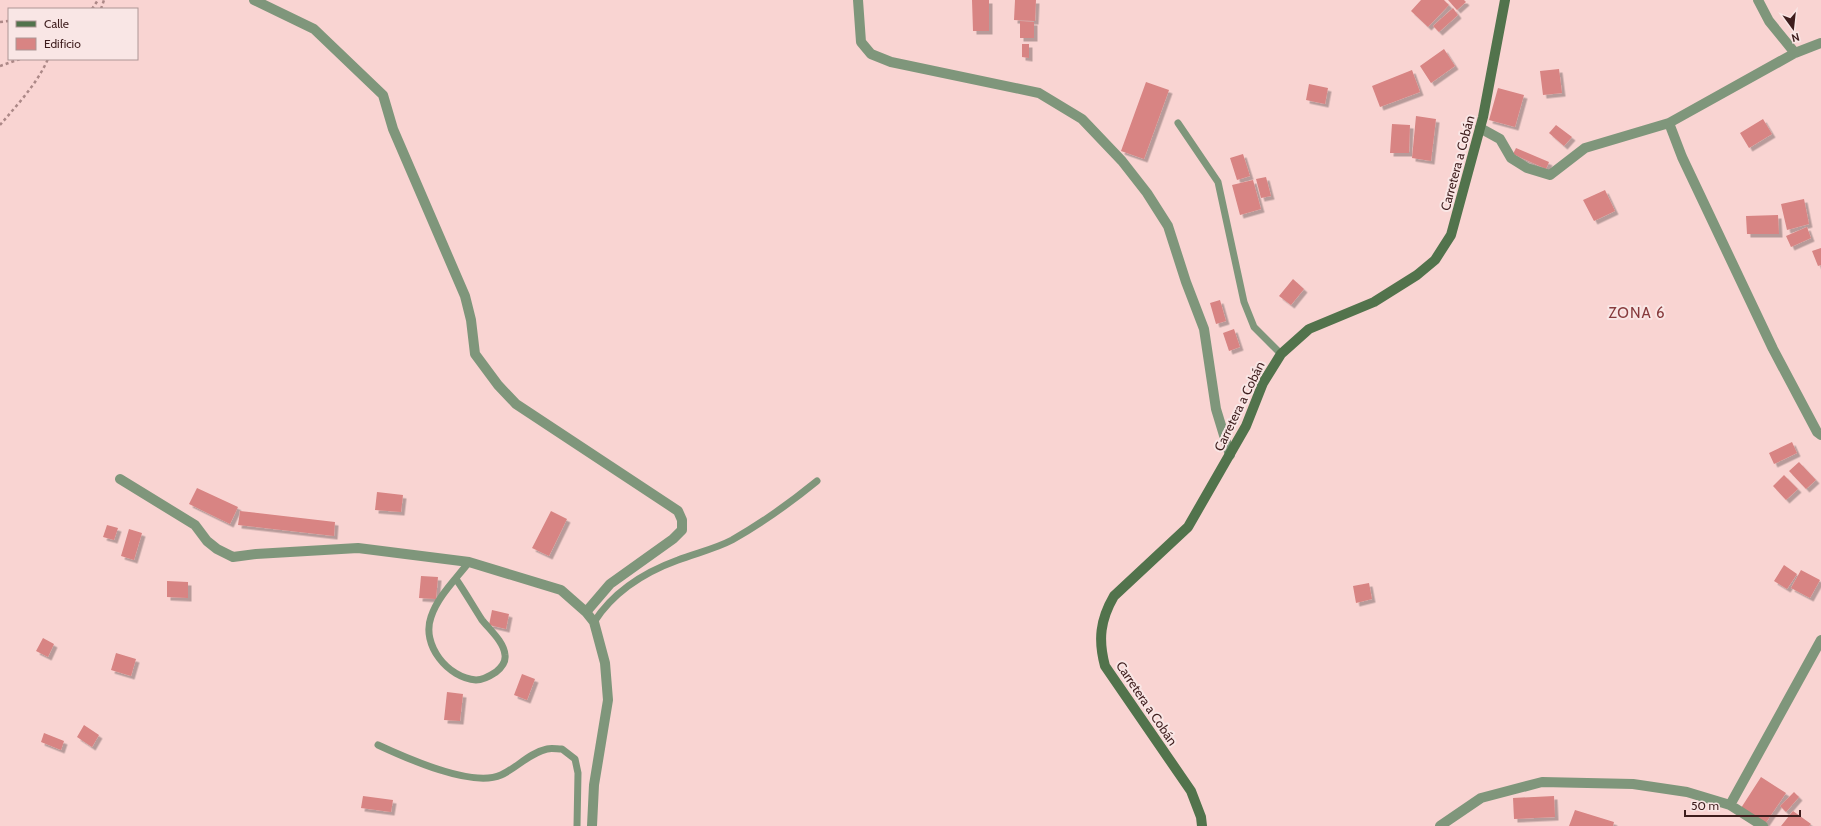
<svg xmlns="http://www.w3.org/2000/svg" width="1821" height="826" font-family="Cabin,sans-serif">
<defs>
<filter id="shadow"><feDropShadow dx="3.5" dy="3.5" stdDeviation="0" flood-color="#0004"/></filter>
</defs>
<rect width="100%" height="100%" fill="#f9d4d2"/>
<path fill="#d88483" filter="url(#shadow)" d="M972,0H989V31H973Z
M1015,0H1036L1035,21L1014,20Z
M1421,0H1444L1449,5L1428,27L1411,11Z
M1448,0H1464L1466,2L1457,10Z
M1453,8L1458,15L1439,32L1433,26Z
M1020,21L1034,22V38H1020Z
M1022,44H1029V58L1022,57Z
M1444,49L1455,66L1431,83L1420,66Z
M1559,69L1562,93L1543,95L1540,71Z
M1412,70L1420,92L1380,107L1372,86Z
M1146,82L1169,90L1144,159L1121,151Z
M1309,84L1328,88L1325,104L1306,100Z
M1498,88L1524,95L1515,127L1489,120Z
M1416,116L1436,119L1431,161L1412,158Z
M1763,119L1772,134L1749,148L1740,133Z
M1392,124L1410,125L1409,153H1390Z
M1556,125L1572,137L1564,146L1549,133Z
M1516,148L1549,162L1546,169L1513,154Z
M1243,154L1250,176L1237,180L1230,158Z
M1266,177L1271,196L1261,198L1256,179Z
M1253,180L1261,209L1240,215L1232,185Z
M1605,190L1615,211L1594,221L1583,200Z
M1804,199L1809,224L1787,230L1781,204Z
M1778,215L1779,234H1747L1746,216Z
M1807,227L1811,238L1791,247L1786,236Z
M1821,248V265L1818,266L1812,251Z
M1293,279L1304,289L1291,305L1279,296Z
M1220,300L1226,321L1216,324L1210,303Z
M1234,329L1240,347L1229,351L1223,333Z
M1792,442L1797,453L1774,464L1769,453Z
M1799,462L1816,480L1806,489L1789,471Z
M1784,475L1798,489L1786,500L1773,486Z
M197,488L238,507L230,524L189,504Z
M377,492L403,495L401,512L375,510Z
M240,511L335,522L334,536L238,525Z
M551,511L567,519L549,556L532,548Z
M107,525L118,528L114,540L103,537Z
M129,529L142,533L134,560L121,556Z
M1784,565L1797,574L1787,589L1774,581Z
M1801,570L1820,580L1810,598L1791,588Z
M421,576L438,577L436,599L419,598Z
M167,581L188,582V598L167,597Z
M1369,583L1372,599L1356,603L1353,586Z
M492,610L509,614L506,629L489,625Z
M43,638L54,644L48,657L36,651Z
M116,653L136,659L131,676L111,670Z
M522,674L535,679L527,700L514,695Z
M447,692L463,694L460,721L444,720Z
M84,725L99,735L92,747L77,737Z
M44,733L64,741L61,750L41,742Z
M1761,777L1786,793L1765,824L1741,808Z
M1794,792L1799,797L1786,812L1780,806Z
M363,796L393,800L391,812L361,808Z
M1554,796L1555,817L1514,819L1513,798Z
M1575,810L1614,822L1613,826H1569Z
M1793,811L1811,824L1809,826H1781Z"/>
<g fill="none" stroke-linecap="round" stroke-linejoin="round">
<path stroke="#ac8887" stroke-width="2.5" stroke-dasharray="3 3" stroke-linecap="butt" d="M92,9L98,0
M101,9L104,0
M0,22L9,21
M0,66L20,59
M0,125C17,105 37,84 48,59"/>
<path stroke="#7f967b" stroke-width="7" d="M1178,123L1218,182L1244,302L1254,327L1281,354
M456,579C465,592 473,606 482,620C490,630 504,642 505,655C506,662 501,668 496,672C490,676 483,680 476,680C448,678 421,645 431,617C438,596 456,579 469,562
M594,622C614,591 645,572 678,560C696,553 715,549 732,540C762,523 790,503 817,481
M378,745C406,758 472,788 501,775C517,768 529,753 547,749C551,748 557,749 562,749L575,759L578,773L577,826"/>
<path stroke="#7f967b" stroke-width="10" d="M254,0L314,29L383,95L393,129L465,296L471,320L475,354L498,385L516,404L678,511L682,520V530L673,539L610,584L586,612
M858,0L861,42L871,54L891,62L1039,93L1082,119L1122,161L1147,193L1168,226L1186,282L1204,329L1216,409L1230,455
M1758,0L1769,21L1795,53
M1669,123L1682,157L1773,349L1817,432L1821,435
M1480,128L1500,139L1511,158L1527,168L1550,175L1585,148L1669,123L1795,53L1821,43
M120,479L195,525L207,541L217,549L233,557L256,554L358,548L469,562L561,590L586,612L594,622L605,663L608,700L594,785L592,826
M1730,805L1821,640
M1440,826L1481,798L1542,782L1633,784L1687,792L1730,805L1763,826"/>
<path stroke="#52734c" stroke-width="10" d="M1202,826L1201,817L1191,791L1105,666C1098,640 1100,620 1114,596L1188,527L1246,426L1263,383L1281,354L1309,329L1374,302L1417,275L1435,260L1451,235L1483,117L1505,0"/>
</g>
<g text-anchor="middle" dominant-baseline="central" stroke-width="4" stroke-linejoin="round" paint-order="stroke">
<g font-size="13" fill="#3e1d1d" stroke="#f9e6e5">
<text transform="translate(1457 163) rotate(-75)">Carretera a Cobán</text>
<text transform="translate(1239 406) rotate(-64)">Carretera a Cobán</text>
<text transform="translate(1147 703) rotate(56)">Carretera a Cobán</text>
</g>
<g font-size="15" letter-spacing="1" fill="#873b3d" stroke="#f9e6e5">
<text x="1637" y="313">ZONA 6</text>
</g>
</g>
<rect x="8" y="8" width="130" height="52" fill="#f9e6e5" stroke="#ae9695"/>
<rect x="16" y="21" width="20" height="6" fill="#52734c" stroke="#ae9695"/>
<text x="44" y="28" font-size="12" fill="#3e1d1d">Calle</text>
<rect x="16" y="38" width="20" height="12" fill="#d88483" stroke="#ae9695"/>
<text x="44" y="48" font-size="12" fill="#3e1d1d">Edificio</text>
<g transform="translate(1793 28) rotate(165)" stroke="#f9e6e5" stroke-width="3" paint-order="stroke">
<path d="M0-3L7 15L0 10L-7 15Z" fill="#3e1d1d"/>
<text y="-6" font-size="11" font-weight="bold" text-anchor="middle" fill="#3e1d1d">N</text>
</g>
<path d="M1685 810v6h115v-6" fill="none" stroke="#3e1d1d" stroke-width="2"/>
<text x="1691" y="810" font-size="12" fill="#3e1d1d" stroke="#f9e6e5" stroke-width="3" paint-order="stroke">50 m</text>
</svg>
